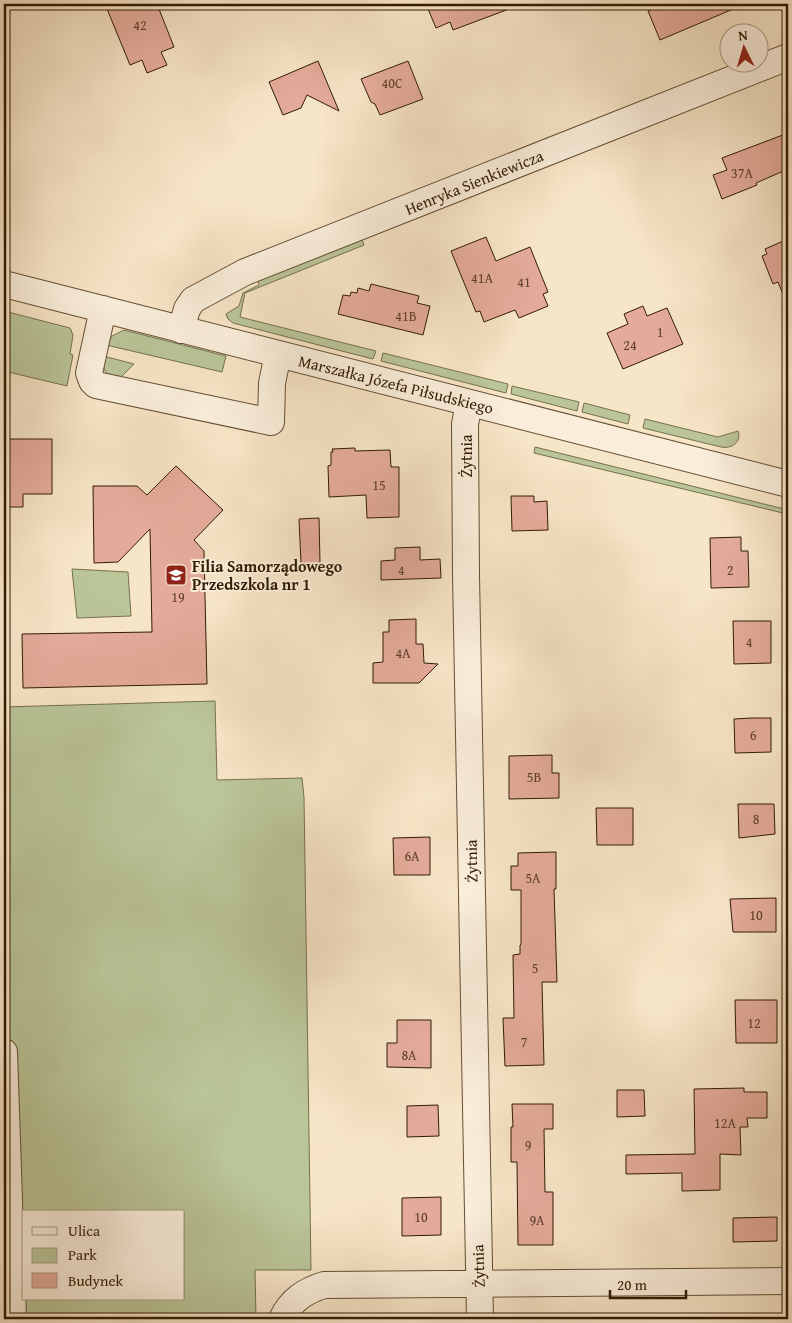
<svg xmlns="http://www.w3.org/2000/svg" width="792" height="1323" font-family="'Gentium Book Plus',serif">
<rect width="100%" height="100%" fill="#f7e5c7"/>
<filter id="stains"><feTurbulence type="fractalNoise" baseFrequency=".004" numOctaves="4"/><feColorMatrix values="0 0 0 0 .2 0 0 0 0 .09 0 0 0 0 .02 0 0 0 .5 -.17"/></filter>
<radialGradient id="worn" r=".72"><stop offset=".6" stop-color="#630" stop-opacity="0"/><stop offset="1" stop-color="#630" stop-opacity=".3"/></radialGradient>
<path fill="#bac598" stroke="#76704d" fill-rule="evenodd" d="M361,237L364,245L245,293L240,317L376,351L373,359L233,323L228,319L226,314L239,306L243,293L259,285L257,278Z
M4,311L70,328L73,335L70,354L73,355L67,386L4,371Z
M124,330L226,356L222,372L106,345L112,336Z
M383,353L508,384L506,393L381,361Z
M103,356L134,364L117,381C105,374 102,370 103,356Z
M512,386L579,402L577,411L511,394Z
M584,403L630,415L628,424L582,412Z
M645,419L718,437L738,431C742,442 732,449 721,447L643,428Z
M535,447L788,510V526L787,514L534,453Z
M72,569L128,572L131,616L77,618Z
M215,701L217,780L302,778L304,797L311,1270H255L256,1319H4V707ZM24,1212H184V1299H24Z"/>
<path fill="#e4ab9a" stroke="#321b02" d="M105,4H157L174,47L161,52L167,65L147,73L142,60L130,65Z
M426,4H517V6L453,30L450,22L436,28Z
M653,4H745L660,40L648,11L655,8Z
M318,61L339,111L307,95L301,108L283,115L269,82Z
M408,61L423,99L380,115L375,104L371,102L361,79Z
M788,133V169L756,183L757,185L722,199L713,175L727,170L722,158Z
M486,237L496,261L530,247L548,292L543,294L548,306L519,318L515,310L484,322L480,311L476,312L451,251Z
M788,239V304H787L778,282L773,284L762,256L767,254L765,249Z
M371,284L419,296L417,303L430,306L423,335L338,314L343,295L350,296L351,292L357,293L358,288L369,291Z
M643,306L647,316L667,308L683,344L623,369L607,333L628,324L624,314Z
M4,439H52V494H23V507H4Z
M355,448V451L390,450L391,467H399V517L367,518L366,495L329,497L328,466L331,465V452H333L332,449Z
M176,466L223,510L194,540L204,551L207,684L23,688L22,634L152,632L150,529L118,562L94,563L93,486H137L147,495Z
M511,496H534V502L547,501L548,530L512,531Z
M319,518L320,563H301L299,519Z
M741,537V551H748L749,587L711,588L710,538Z
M420,547V560L440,559L441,578L381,580V561L395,560V548Z
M416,619V644H423L424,663L438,664L419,683H373V663L383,662V632H389V620Z
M733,621H771V663L734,664Z
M752,718H771V752L735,753L734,719Z
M552,755V773H559V798L509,799V756Z
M738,804H774L775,834L739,838Z
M596,808H633V845H597Z
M430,837V875H394L393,838Z
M556,852V889H554L557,982H542L544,1065L505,1066L503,1018H514L513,955L520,954V945L521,944V890H511V866H518V853Z
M776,898V932H733L730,899Z
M735,1000H777V1043H736Z
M397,1020H431V1068L387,1067V1043H397Z
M744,1088V1092H767V1118H747L748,1127H740L741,1155L720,1154V1190L682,1191V1173L626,1174V1155L695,1154L694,1089Z
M617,1090H644L645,1116L617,1117Z
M512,1104H553V1129H544L545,1192H553V1245H518L517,1162H511V1127H513Z
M438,1105L439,1136L407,1137V1106Z
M441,1197V1235L402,1236V1198Z
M777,1217V1241L733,1242V1218Z"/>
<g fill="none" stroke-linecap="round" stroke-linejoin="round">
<g stroke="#634e33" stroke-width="28">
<path id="minor" d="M4,284L788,484
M103,309L89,373L92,381L96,385L271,422L272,383L278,354
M181,330L187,309L193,300L245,272L788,57
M469,403L465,424L466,575L480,1319
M4,1052L13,1319
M282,1319C291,1300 305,1291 324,1285L788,1281"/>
</g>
<use href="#minor" stroke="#faeedb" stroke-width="26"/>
</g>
<defs>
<g id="school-square" transform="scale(1.125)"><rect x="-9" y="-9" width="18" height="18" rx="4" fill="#8f2418" stroke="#faeedb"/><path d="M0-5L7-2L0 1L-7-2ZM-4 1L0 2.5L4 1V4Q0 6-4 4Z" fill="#fff"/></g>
</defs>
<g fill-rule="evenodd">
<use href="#school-square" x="176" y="575"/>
</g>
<g text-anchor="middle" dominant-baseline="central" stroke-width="4" stroke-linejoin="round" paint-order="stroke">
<g font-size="14" fill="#5e3f28">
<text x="140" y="25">42</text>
<text x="392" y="83">40C</text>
<text x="742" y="173">37A</text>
<text x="482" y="278">41A</text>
<text x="524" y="282">41</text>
<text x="406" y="316">41B</text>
<text x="660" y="332">1</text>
<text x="630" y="345">24</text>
<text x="379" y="485">15</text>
<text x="401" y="570">4</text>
<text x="730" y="570">2</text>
<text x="178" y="597">19</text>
<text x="749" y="642">4</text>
<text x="403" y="653">4A</text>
<text x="753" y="735">6</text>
<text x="534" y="777">5B</text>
<text x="756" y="819">8</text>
<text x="412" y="856">6A</text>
<text x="533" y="878">5A</text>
<text x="756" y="915">10</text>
<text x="535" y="968">5</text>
<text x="754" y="1023">12</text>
<text x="524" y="1042">7</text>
<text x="409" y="1055">8A</text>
<text x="725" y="1123">12A</text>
<text x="528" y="1145">9</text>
<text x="421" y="1217">10</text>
<text x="537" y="1220">9A</text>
</g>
<g font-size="16" fill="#321b02" stroke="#faeedb">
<text transform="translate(474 182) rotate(-22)">Henryka Sienkiewicza</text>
<text transform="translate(396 384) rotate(14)">Marszałka Józefa Piłsudskiego</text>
<text transform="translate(466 456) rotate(-90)">Żytnia</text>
<text transform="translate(471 861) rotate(-91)">Żytnia</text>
<text transform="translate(478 1266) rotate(-92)">Żytnia</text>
</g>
<g font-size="16" font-weight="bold" fill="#321b02" stroke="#faeedb" text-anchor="start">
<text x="192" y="566">Filia Samorządowego<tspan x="192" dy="18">Przedszkola nr 1</tspan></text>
</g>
</g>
<rect width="792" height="1323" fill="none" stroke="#f7e5c7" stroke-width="20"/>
<rect x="5" y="5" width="782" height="1313" fill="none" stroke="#321b02" stroke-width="2.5"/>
<rect x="10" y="10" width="772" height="1303" fill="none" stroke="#321b02"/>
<rect x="22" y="1210" width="162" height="90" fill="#faeedb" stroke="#aa9a84"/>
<rect x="32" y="1227" width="25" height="8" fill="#faeedb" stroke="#aa9a84"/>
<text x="68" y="1236" font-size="15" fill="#321b02">Ulica</text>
<rect x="32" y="1248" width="25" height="15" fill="#bac598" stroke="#aa9a84"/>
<text x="68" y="1260" font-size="15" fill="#321b02">Park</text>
<rect x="32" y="1273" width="25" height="15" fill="#e4ab9a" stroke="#aa9a84"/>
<text x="68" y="1286" font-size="15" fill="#321b02">Budynek</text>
<g transform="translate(744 48) rotate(355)"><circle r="24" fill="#faeedb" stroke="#aa9a84"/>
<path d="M0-4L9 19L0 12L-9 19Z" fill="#8f2418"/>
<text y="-8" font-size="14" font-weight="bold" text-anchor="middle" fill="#321b02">N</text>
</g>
<path d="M610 1290v8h76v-8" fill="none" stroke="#321b02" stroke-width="2.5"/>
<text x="617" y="1290" font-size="15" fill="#321b02" stroke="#faeedb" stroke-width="4" paint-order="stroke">20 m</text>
<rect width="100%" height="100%" filter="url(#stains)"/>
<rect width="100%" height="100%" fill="url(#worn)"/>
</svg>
